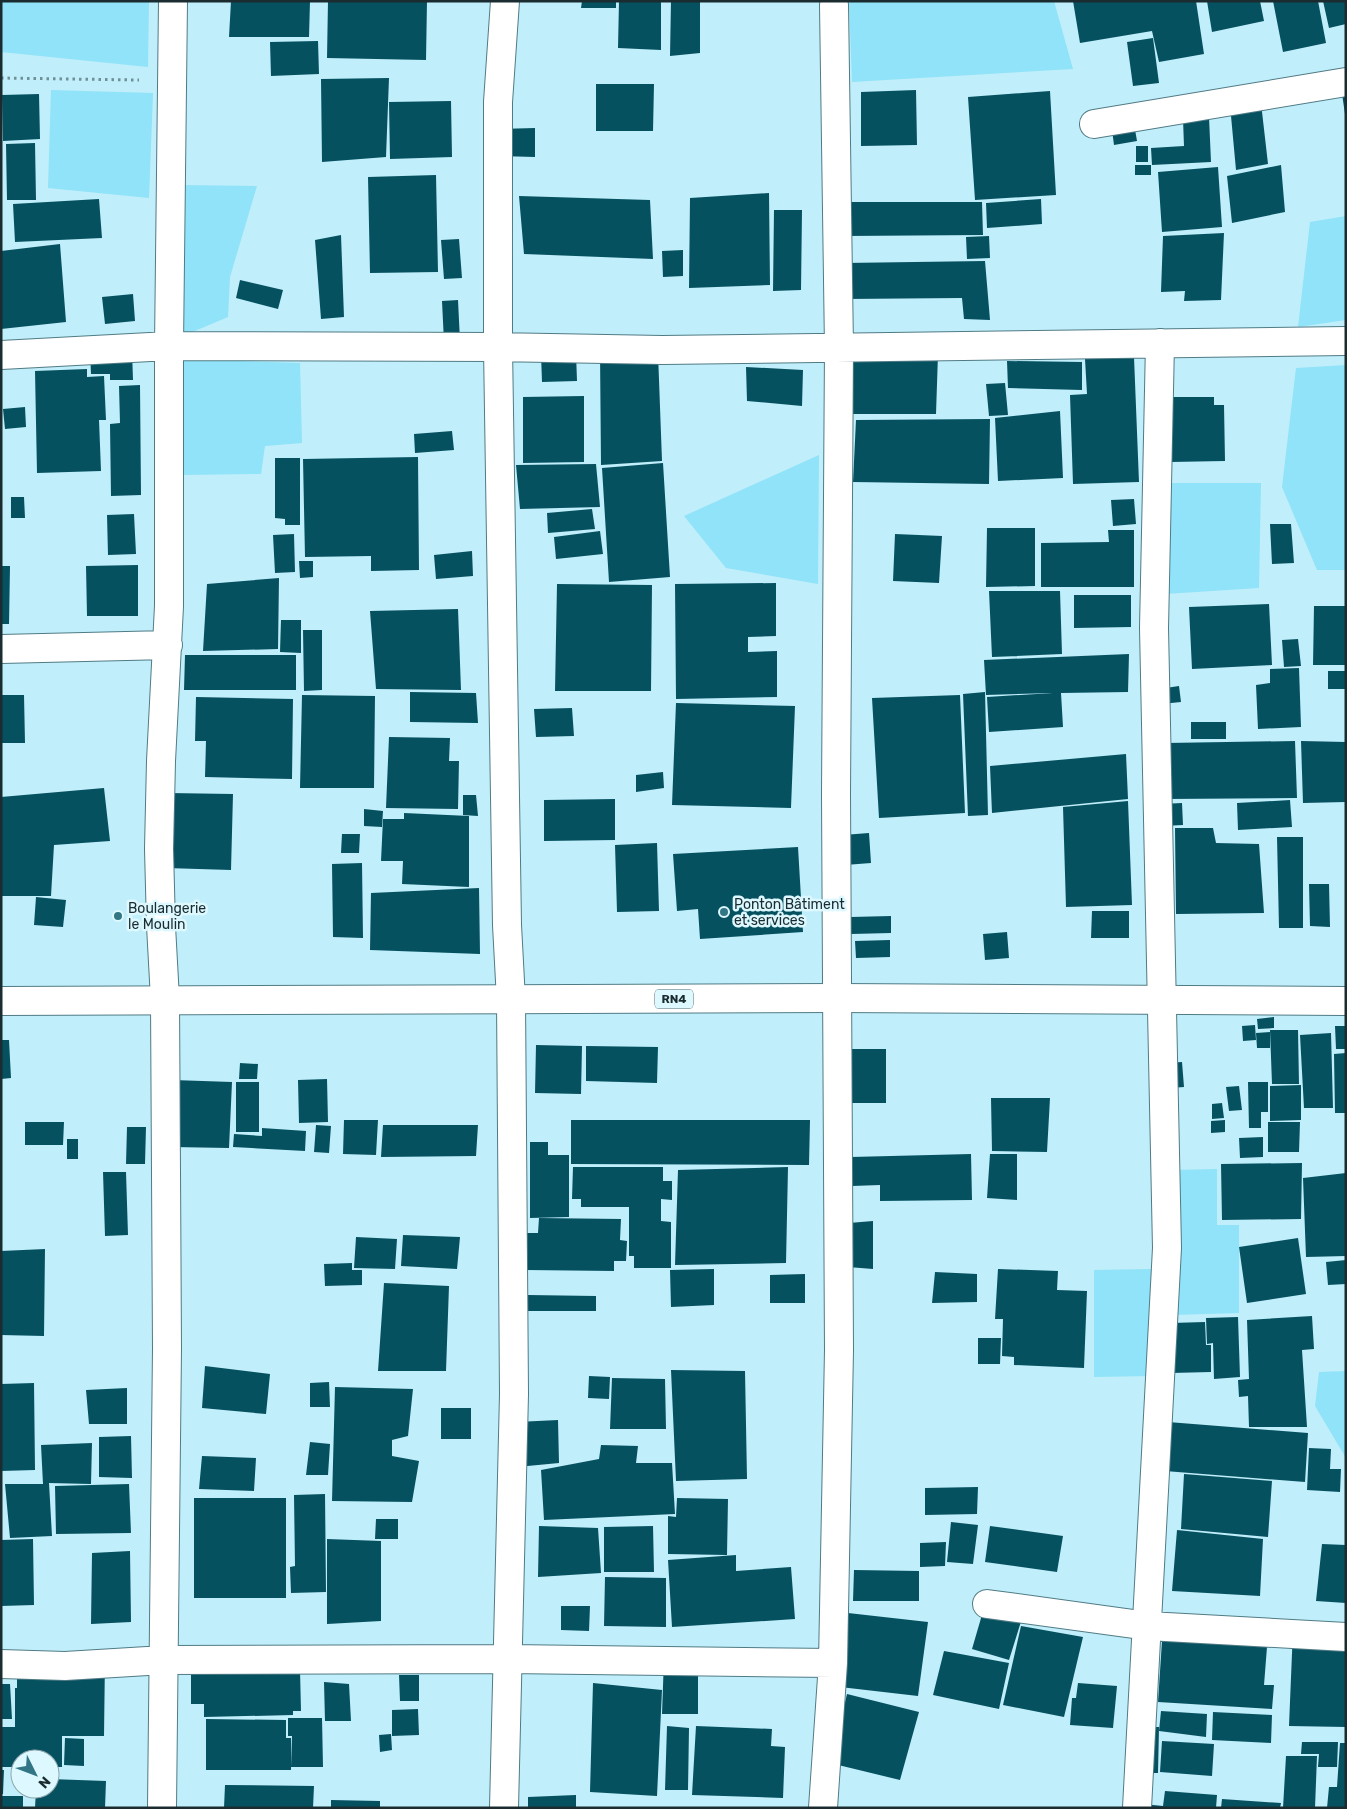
<svg xmlns="http://www.w3.org/2000/svg" width="1347" height="1809" font-family="Rubik,sans-serif">
<rect width="100%" height="100%" fill="#c0eefa"/>
<path fill="#90e3f8" d="M1,1H149L148,67L1,52Z
M849,1H1054L1073,69L852,82Z
M51,90L153,93L149,198L48,188Z
M180,185L257,186L230,277L228,317L183,336Z
M1346,216V320L1298,327L1310,222Z
M182,359L300,363L302,443L265,446L261,474L179,475Z
M1346,365V570H1317L1282,487L1296,368Z
M819,455L818,584L726,568L684,516Z
M1170,483H1261L1259,588L1165,594Z
M1217,1169V1225H1239V1313L1172,1315L1171,1170Z
M1151,1269L1152,1376L1094,1377V1270Z
M1346,1371V1458L1315,1406L1319,1372Z"/>
<path fill="#065160" d="M231,1H310L309,37H229Z
M328,1H427L426,60L327,58Z
M582,1H616V8H581Z
M619,1H661V50L618,48Z
M671,1H700V53L670,56Z
M1073,1H1196L1204,54L1159,62L1152,31L1080,43Z
M1207,1H1260L1264,21L1212,32Z
M1273,1H1318L1326,43L1283,52Z
M1323,1H1346V24L1329,28Z
M1153,38L1159,83L1133,86L1127,42Z
M318,41L319,74L271,76L270,42Z
M389,78L386,157L322,162L321,79Z
M596,84H654L653,131H596Z
M1341,87H1346V114H1345Z
M916,90L917,145L861,146V92Z
M1050,91L1056,195L975,200L968,97Z
M39,94L40,139L3,141L2,95Z
M451,101L452,157L390,159L389,102Z
M1261,103L1268,164L1236,170L1230,105Z
M1209,117L1211,162L1152,165L1151,148L1184,146L1183,119Z
M1133,118L1137,141L1114,145L1111,122Z
M535,128V157L503,156V129Z
M35,143L36,200H7L6,144Z
M1136,146H1148V162H1136Z
M1135,165H1151V175H1135Z
M1281,165L1285,212L1232,223L1227,176Z
M1218,167L1222,227L1162,232L1158,172Z
M436,175L438,272L370,273L368,177Z
M769,193L770,285L689,288L690,198Z
M519,196L650,200L653,259L524,254Z
M99,199L102,238L15,242L13,204Z
M1041,199L1042,224L987,228L986,203Z
M842,202H982L983,235L844,236Z
M774,210H802L801,290L773,291Z
M1224,233L1221,300L1184,301L1185,291L1161,292L1163,236Z
M341,235L344,317L321,319L315,240Z
M989,236L990,258L967,259L966,237Z
M459,239L462,278L444,279L441,240Z
M60,244L66,322L1,329V251Z
M683,250V276L663,277L662,251Z
M985,261L990,320L964,319L962,298L845,299L844,263Z
M240,280L283,290L278,309L236,298Z
M133,294L135,321L105,324L102,297Z
M458,300L460,341L444,342L442,301Z
M132,351L133,380H110V374H91L90,352Z
M600,351L658,353L662,461L601,465Z
M853,352L938,354L936,414H853Z
M576,353L577,381L542,382L541,354Z
M1134,357L1139,482L1073,484L1070,395L1087,394L1085,359Z
M1007,361L1082,362V390L1008,388Z
M746,367L803,370L802,406L747,401Z
M87,369V377L104,376L106,420H99L101,471L37,473L35,371Z
M1005,383L1008,415L989,416L986,384Z
M140,385L141,495L111,496L110,424L120,423L119,386Z
M584,396V462L523,463V397Z
M1169,397H1214V405H1224L1225,461L1170,462Z
M25,407L26,427L5,429L3,409Z
M1060,411L1063,478L998,481L995,418Z
M990,419L989,484L853,482L856,420Z
M452,431L454,450L415,453L414,434Z
M418,457L419,570L371,571V556L305,557L303,459Z
M275,458H300V525H285V519L275,518Z
M663,463L670,577L609,582L602,468Z
M596,464L600,507L520,509L516,465Z
M11,497H24L25,518H11Z
M1134,499L1136,524L1113,526L1111,500Z
M592,509L595,529L548,533L547,513Z
M134,514L136,554L108,555L107,515Z
M1270,524H1291L1294,563L1272,564Z
M987,528H1035V586L986,587Z
M1108,530H1134V587H1041V543L1109,542Z
M600,531L603,554L556,559L554,537Z
M294,534L295,572L275,573L273,535Z
M895,534L942,536L939,583L893,581Z
M472,551L473,576L436,579L434,555Z
M299,561H313V577L300,578Z
M138,565V616H87L86,566Z
M1,566H10L9,624H1Z
M279,578L278,649L203,651L207,584Z
M776,583V636L748,637V652L777,651V697L676,699L675,584Z
M557,584L652,585L651,691H555Z
M989,591H1060L1062,654L992,657Z
M1074,595H1131V627L1074,628Z
M1269,604L1272,665L1192,669L1189,607Z
M1314,606H1346V665H1313Z
M458,609L461,690L376,689L370,611Z
M281,620H301V653L280,652Z
M303,630H322V690L304,691Z
M1298,639L1301,666L1284,667L1282,640Z
M1129,654L1128,692L1061,693L1063,727L989,732L987,697L1053,693L986,695L984,660Z
M185,655H296V690H184Z
M1299,668L1301,727L1258,729L1256,685L1270,683V669Z
M1328,671H1346V689H1328Z
M1179,686L1181,702L1161,704L1159,689Z
M410,692L476,693L478,723L410,722Z
M985,692L988,815L968,816L963,694Z
M1,695H24L25,743H1Z
M302,695L375,696L374,788H300Z
M960,695L965,813L879,818L872,698Z
M196,697L293,699L292,779L205,777L206,741H195Z
M676,703L795,706L791,808L672,805Z
M572,708L574,736L536,737L534,709Z
M1191,722H1226V739H1191Z
M389,737L450,738L449,761H459L458,809L386,808Z
M1295,741L1297,798L1164,799L1166,743Z
M1301,741L1346,742V802L1303,803Z
M1126,754L1128,799L992,813L990,766Z
M663,772L664,788L636,792V775Z
M104,788L110,841L54,845L51,896H1V797Z
M168,793L233,794L231,870L166,868Z
M463,795H476L478,816L463,815Z
M615,799V840L544,841V800Z
M1290,800L1292,827L1238,830L1237,803Z
M1128,801L1132,905L1066,907L1063,807Z
M1182,803L1183,825L1163,826L1162,804Z
M364,809L383,811L382,827L364,826Z
M404,813L469,816V887L402,884L403,861H381L383,819H404Z
M1175,828H1213L1216,843L1259,844L1264,913L1176,914Z
M869,833L871,863L845,865L843,835Z
M342,834H360L359,853H341Z
M1277,837H1303V928H1279Z
M657,843L659,911L617,912L615,845Z
M798,847L803,932L700,939L698,909L677,911L673,854Z
M362,863L363,938L333,937L332,864Z
M1309,884H1329L1330,927L1310,926Z
M479,888L480,954L370,950L371,893Z
M36,897L66,900L63,927L34,925Z
M1092,911H1129V938H1091Z
M891,916V933L851,934V917Z
M1007,932L1009,958L985,960L983,934Z
M890,940V957L856,958L855,941Z
M1274,1017V1028L1258,1029L1257,1019Z
M1255,1025L1256,1040L1243,1041L1242,1026Z
M1335,1026H1346V1049H1336Z
M1270,1030H1298L1299,1084H1272Z
M1270,1032V1048H1257L1256,1033Z
M1331,1033L1333,1108H1304L1300,1035Z
M1,1040H9L11,1078L1,1079Z
M536,1045L582,1046L581,1094L535,1093Z
M586,1046L658,1047L657,1083L586,1081Z
M851,1049H886V1103H851Z
M1346,1053V1113H1335L1334,1054Z
M1182,1062L1184,1087L1170,1088L1168,1063Z
M240,1063L258,1064L257,1079H239Z
M327,1079L328,1122L299,1123L298,1080Z
M173,1080L232,1082L229,1148L173,1147Z
M236,1082H259V1132H236Z
M1248,1082H1268V1112H1261V1128H1249Z
M1301,1085V1120L1270,1121V1086Z
M1239,1086L1242,1110L1229,1111L1226,1087Z
M991,1098H1050L1047,1152L992,1151Z
M1222,1103L1224,1118L1212,1119V1104Z
M344,1120H378L376,1155L343,1154Z
M571,1120H810L809,1165L571,1164Z
M1225,1120V1132L1211,1133V1121Z
M25,1122H64L63,1145H25Z
M1268,1122H1300L1299,1152H1268Z
M316,1125L331,1126L329,1153L314,1152Z
M383,1125H478L476,1156L381,1157Z
M127,1127H146L145,1164H126Z
M262,1128L306,1131L305,1151L233,1147L234,1134L262,1136Z
M1263,1137V1157L1240,1158L1239,1138Z
M67,1139H78V1159H67Z
M530,1142H548V1155H569V1217L530,1218Z
M971,1154L972,1200L880,1201V1185L852,1186L851,1157Z
M990,1154H1017V1200L987,1198Z
M1302,1163L1301,1219L1222,1220L1221,1164Z
M573,1167H663V1181H672V1200L661,1199V1221L671,1222V1268H634V1256H629V1207H581V1199H572Z
M788,1167L786,1263L675,1265L678,1170Z
M103,1172H126L128,1235L105,1236Z
M1346,1173V1256L1306,1257L1303,1178Z
M539,1218L621,1219L620,1240L627,1241L626,1261H614V1271L526,1270L527,1233H538Z
M873,1221V1269L848,1267L849,1223Z
M403,1235L460,1237L457,1269L401,1266Z
M356,1237L397,1239L395,1269L354,1268Z
M1298,1238L1306,1294L1247,1303L1239,1247Z
M45,1249L44,1336L1,1335V1251Z
M1346,1260V1284L1328,1285L1326,1262Z
M352,1263V1270H362V1285L325,1286L324,1264Z
M714,1269V1305L671,1307L670,1270Z
M998,1269L1058,1271L1057,1290L1087,1291L1084,1368L1014,1365V1357L1002,1356L1003,1319H995Z
M935,1272L977,1274V1302L932,1303Z
M805,1274V1303H770V1275Z
M384,1283L449,1286L446,1371H378Z
M528,1295L596,1296V1311H528Z
M1312,1316L1314,1349L1302,1350L1307,1427H1249L1248,1396L1239,1397L1238,1380L1249,1379L1247,1320Z
M1238,1317L1240,1377L1214,1379L1213,1343L1207,1344L1206,1318Z
M1205,1322L1206,1345H1211V1372L1171,1373V1323Z
M978,1338H1001L1000,1364H978Z
M205,1366L270,1374L266,1414L202,1408Z
M671,1370L745,1371L747,1479L676,1481Z
M589,1376L610,1377L609,1399L588,1398Z
M612,1378L665,1379L666,1429H610Z
M329,1382L330,1407H310V1383Z
M34,1383L35,1470L1,1471V1384Z
M335,1387L413,1389L408,1436L392,1440V1456L419,1461L412,1502L332,1501Z
M127,1388V1424H89L86,1390Z
M441,1408H471V1439H441Z
M558,1420L559,1463L517,1467V1422Z
M1168,1422L1308,1433L1305,1482L1165,1471Z
M131,1436L132,1478L99,1477V1437Z
M310,1442L330,1444L328,1475H306Z
M92,1443L91,1484L49,1483L52,1536L10,1538L5,1484H43L41,1445Z
M601,1445L638,1446L636,1463H672L675,1514L544,1520L541,1470L599,1459Z
M1309,1448L1331,1449L1330,1469H1341L1340,1492L1307,1490Z
M202,1456L256,1458L254,1491L199,1489Z
M1184,1474L1272,1481L1268,1537L1181,1529Z
M129,1484L131,1533L56,1534L55,1486Z
M978,1487L977,1514L925,1515V1488Z
M325,1494L326,1592L291,1593L290,1567L295,1566L294,1495Z
M194,1498H286V1598H194Z
M677,1498L728,1499L727,1555L668,1554V1516L676,1517Z
M376,1519H398V1539H375Z
M951,1522L978,1525L973,1564L947,1562Z
M539,1526L598,1528L601,1573L538,1577Z
M653,1526L654,1572H604V1527Z
M990,1526L1063,1536L1057,1572L985,1562Z
M1177,1530L1263,1539L1260,1596L1172,1591Z
M33,1539L34,1605L1,1606V1540Z
M327,1539L381,1541V1621L327,1624Z
M946,1542L945,1566L920,1567V1543Z
M1322,1544L1346,1545V1603L1316,1601Z
M130,1551L131,1622L91,1624L92,1553Z
M736,1555V1571L791,1567L795,1619L672,1627L668,1560Z
M854,1570L919,1571V1601H853Z
M605,1577L666,1578V1627L604,1626Z
M986,1601L1024,1612L1009,1660L972,1649Z
M561,1606H590L589,1631L561,1630Z
M848,1613L928,1622L918,1696L840,1687Z
M1021,1626L1083,1637L1064,1717L1003,1705Z
M1293,1629L1346,1633V1727L1289,1726Z
M1162,1641L1267,1647L1264,1685H1274L1272,1709L1158,1702Z
M944,1651L1009,1663L999,1709L933,1695Z
M698,1656V1714H662L664,1658Z
M105,1657L104,1736H62V1767H50V1759H20V1767H2L1,1727H15V1688H17V1669Z
M300,1670L301,1711H293V1715L204,1717V1704H191V1672Z
M399,1675H419V1701H400Z
M324,1682L349,1684L351,1721H325Z
M593,1683L662,1690L657,1796L590,1792Z
M1078,1683L1117,1686L1113,1728L1070,1725L1072,1698H1076Z
M1,1684H10L12,1719H1Z
M847,1694L919,1712L900,1780L830,1763Z
M418,1709L419,1735L392,1736V1710Z
M1161,1711L1207,1714L1206,1737L1159,1731Z
M1213,1712L1272,1715L1271,1743L1212,1740Z
M288,1718H322L323,1767H291L292,1736H288Z
M206,1719L286,1720V1738H291V1770H206Z
M667,1726L689,1728L688,1790H665Z
M696,1726L772,1729L771,1746L785,1747L783,1798L692,1795Z
M1145,1727H1159L1158,1773H1144Z
M391,1734L392,1750L380,1752L379,1735Z
M65,1738L84,1739V1766L64,1765Z
M1162,1741L1214,1744L1212,1776L1160,1772Z
M1302,1742H1338L1337,1767H1318L1319,1754H1301Z
M1340,1743H1346V1808H1327L1329,1787H1337Z
M1286,1756H1317L1315,1808H1283Z
M1,1770H4L3,1794H1Z
M50,1779L106,1781L105,1808H35L36,1789H50Z
M225,1785L314,1786L313,1808H224Z
M1165,1791L1217,1795L1216,1808H1143V1804L1163,1806Z
M576,1795V1808H528V1797Z
M1,1796H23V1808H1Z
M1222,1799L1281,1803L1280,1808H1221Z
M331,1800L380,1801V1808H331Z"/>
<g fill="none" stroke-linecap="round" stroke-linejoin="round">
<g stroke="#507b85" stroke-width="30">
<path id="minor" d="M1094,124L1346,82
M1,355L169,346L498,347L662,350L1346,341
M1,649L168,645
M987,1604L1148,1626L1346,1637
M1,1664L65,1666L164,1660L507,1659L833,1663
M162,1808L167,1348L165,999L161,926L159,849L161,761L169,606V346L173,1
M504,1808L514,1394L511,1000L507,925L498,347V102L505,1
M823,1808L833,1663L839,1350L836,794L839,348L834,5
M1137,1808L1167,1248L1154,628L1160,343"/>
</g>
<g stroke="#507b85" stroke-width="30">
<path id="trunk" d="M1,1001L837,998L1346,1001"/>
</g>
<path stroke="#709098" stroke-width="3" stroke-dasharray="2.5 4" stroke-linecap="butt" d="M1,78L139,80"/>
<use href="#minor" stroke="#fff" stroke-width="28"/>
<use href="#trunk" stroke="#fff" stroke-width="28"/>
</g>
<g fill="#327685" stroke="#ddf8ff" stroke-width="2">
<circle cx="724" cy="912" r="5"/>
<circle cx="118" cy="916" r="5"/>
</g>
<g text-anchor="middle" dominant-baseline="central" stroke-width="5" stroke-linejoin="round" paint-order="stroke">
<rect fill="#ddf8ff" stroke="#54696e" stroke-width="1" x="655" y="989.5" width="38" height="19" rx="4"/>
<g font-size="12" font-weight="bold" fill="#1a2c30">
<text x="674" y="999">RN4</text>
</g>
<g font-size="14" fill="#1a2c30" stroke="#ddf8ff" text-anchor="start">
<text x="734" y="904">Ponton Bâtiment<tspan x="734" dy="16">et services</tspan></text>
<text x="128" y="908">Boulangerie<tspan x="128" dy="16">le Moulin</tspan></text>
</g>
</g>
<rect width="1347" height="1809" fill="none" stroke="#1a2c30" stroke-width="5"/>
<g transform="translate(35 1774) rotate(132)"><circle r="24" fill="#ddf8ff" stroke="#8fa6ac"/>
<path d="M0-4L9 19L0 12L-9 19Z" fill="#327685"/>
<text y="-8" font-size="14" font-weight="bold" text-anchor="middle" fill="#1a2c30">N</text>
</g>
</svg>
